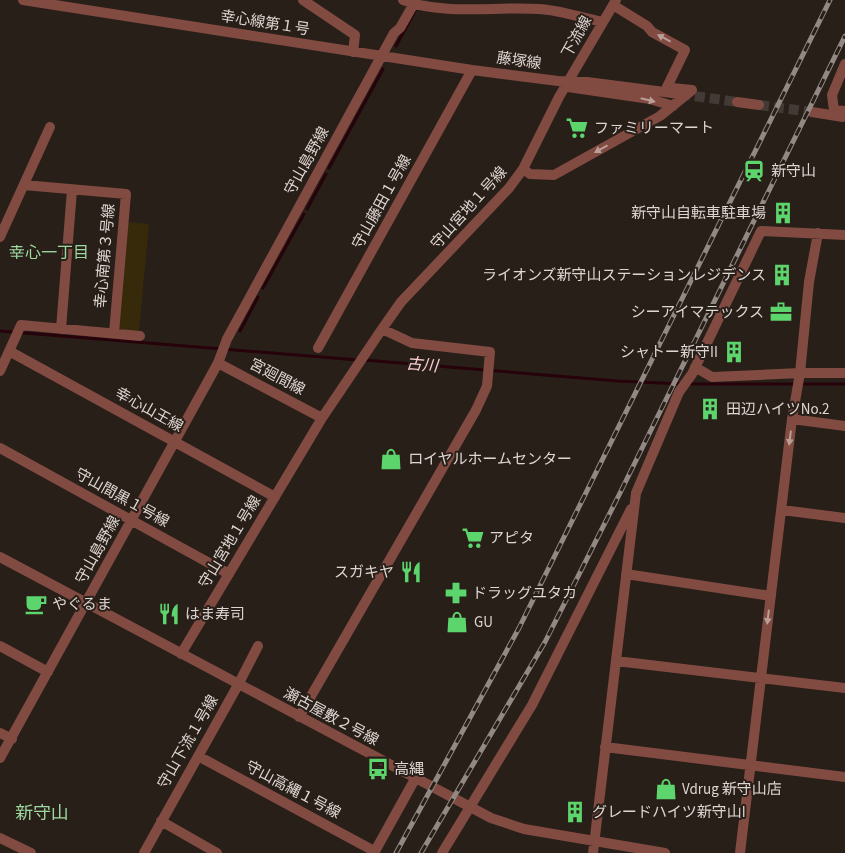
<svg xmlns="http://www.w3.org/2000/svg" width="845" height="853" font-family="'Source Sans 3','Noto Sans JP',sans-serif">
<rect width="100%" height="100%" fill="#291f19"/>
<path fill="#362a0a" d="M128,222L149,224L139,331L118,329Z"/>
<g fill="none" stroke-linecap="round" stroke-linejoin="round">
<path stroke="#26020a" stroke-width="3" d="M396,46L416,9
M329,168L383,69
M307,209L326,174
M263,288L304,214
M0,331L358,360
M240,331L258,297
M364,360L618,381L682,384
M688,384H845"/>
<path stroke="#443a35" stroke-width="10" stroke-dasharray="10 5" stroke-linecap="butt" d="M680,94L737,102
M759,105L812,112"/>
<path stroke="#814b42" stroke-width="10" d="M23,0L472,70L558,81L587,82L680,94
M303,0L355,35L353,52
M403,0C446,16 494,6 539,9C560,10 582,18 603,22
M613,5L647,26L652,32L685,50L667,87
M845,64L832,95L834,110L845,111
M568,87L650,99L673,106
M737,102L759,105
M812,112L843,117
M523,169L530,174L554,175L660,116L692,90L672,88
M24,185L126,194L114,333
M0,237L50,127
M61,329L72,190
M318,348L472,70
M9,351L275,497
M218,363L322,418
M695,367L712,377L800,373H845
M0,371L21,325L140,336
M792,419L845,426
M0,448L229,574
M782,510L845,518
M0,557L491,818L524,829L665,853
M626,574L771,596
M0,646L48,672
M181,654L322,418L382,329L401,302L509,188L523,169L559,97L616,0
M616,661L845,688
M299,717L476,410L487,386L490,352L412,343L382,329
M0,733L12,739
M605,747L845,777
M198,756L374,851
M0,758L218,363L227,339L394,33L400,28L416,0
M161,821L217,853
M0,838L31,853
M144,853L238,685L258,646
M374,853L415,779
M442,853L532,705L631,509
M593,853L636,493L679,392L692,374L761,231L845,235
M740,853L792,419L800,373L809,282L818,233"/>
<g stroke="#928984" stroke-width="5">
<path id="rail" d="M396,853L519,628L830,0
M421,853L545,642L619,495L845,36"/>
</g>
<use href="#rail" stroke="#291f19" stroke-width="3" stroke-dasharray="9" stroke-linecap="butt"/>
</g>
<defs><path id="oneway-solid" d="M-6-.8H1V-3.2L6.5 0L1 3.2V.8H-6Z" transform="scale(1.25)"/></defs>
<g fill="#b99e98">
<use href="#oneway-solid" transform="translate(664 38) rotate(-152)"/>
<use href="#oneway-solid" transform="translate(648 100) rotate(14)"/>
<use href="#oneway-solid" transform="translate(601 149) rotate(151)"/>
<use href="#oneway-solid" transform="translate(790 438) rotate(97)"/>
<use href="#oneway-solid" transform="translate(768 617) rotate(97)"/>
</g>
<defs>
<g id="supermarket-bare" transform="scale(1.725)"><path d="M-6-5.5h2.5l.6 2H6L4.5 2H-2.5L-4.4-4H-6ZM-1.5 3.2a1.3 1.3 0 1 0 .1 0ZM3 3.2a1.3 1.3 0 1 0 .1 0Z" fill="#5dd56d" stroke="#291f19" stroke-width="2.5" paint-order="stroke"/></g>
<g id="station-bare" transform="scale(1.725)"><path d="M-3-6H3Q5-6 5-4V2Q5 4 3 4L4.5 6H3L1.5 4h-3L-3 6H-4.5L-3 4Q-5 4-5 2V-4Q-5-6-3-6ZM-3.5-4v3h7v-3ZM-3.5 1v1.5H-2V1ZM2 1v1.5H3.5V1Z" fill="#5dd56d" stroke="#291f19" stroke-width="2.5" paint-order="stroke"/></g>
<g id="building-bare" transform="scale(1.725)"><path d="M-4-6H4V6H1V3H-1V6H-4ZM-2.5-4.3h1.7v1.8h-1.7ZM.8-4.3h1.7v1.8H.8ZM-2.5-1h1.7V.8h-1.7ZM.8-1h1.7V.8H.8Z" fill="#5dd56d" stroke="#291f19" stroke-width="2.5" paint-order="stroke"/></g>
<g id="office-bare" transform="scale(1.725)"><path d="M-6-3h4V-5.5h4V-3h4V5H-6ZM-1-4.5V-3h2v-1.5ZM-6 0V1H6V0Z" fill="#5dd56d" stroke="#291f19" stroke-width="2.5" paint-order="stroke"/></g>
<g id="shop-bare" transform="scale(1.725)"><path d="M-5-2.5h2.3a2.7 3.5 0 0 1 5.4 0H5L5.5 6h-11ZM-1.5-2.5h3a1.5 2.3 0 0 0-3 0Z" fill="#5dd56d" stroke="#291f19" stroke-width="2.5" paint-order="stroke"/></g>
<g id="restaurant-bare" transform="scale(1.725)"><path d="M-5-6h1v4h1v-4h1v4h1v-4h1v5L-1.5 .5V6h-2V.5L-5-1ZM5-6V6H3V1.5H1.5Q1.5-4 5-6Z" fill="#5dd56d" stroke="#291f19" stroke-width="2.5" paint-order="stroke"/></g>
<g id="pharmacy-bare" transform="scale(1.725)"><path d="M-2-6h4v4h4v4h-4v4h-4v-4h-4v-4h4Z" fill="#5dd56d" stroke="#291f19" stroke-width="2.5" paint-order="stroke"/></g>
<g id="cafe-bare" transform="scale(1.725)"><path d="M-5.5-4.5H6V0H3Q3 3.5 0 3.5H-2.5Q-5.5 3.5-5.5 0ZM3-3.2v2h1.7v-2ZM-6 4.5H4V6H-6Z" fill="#5dd56d" stroke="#291f19" stroke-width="2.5" paint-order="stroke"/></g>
<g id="bus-bare" transform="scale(1.725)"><path d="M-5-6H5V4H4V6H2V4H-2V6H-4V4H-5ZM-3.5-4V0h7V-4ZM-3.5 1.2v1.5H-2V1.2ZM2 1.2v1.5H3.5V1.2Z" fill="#5dd56d" stroke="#291f19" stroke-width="2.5" paint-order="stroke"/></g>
</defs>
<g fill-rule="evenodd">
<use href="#supermarket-bare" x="577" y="128"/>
<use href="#station-bare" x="754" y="171"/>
<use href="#building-bare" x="783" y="213"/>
<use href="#building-bare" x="782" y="275"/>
<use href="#office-bare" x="781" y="312"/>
<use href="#building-bare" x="734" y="352"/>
<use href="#building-bare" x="710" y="409"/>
<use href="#shop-bare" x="391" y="459"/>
<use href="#supermarket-bare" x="473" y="538"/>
<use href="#restaurant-bare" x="411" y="572"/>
<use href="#pharmacy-bare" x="456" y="593"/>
<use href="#cafe-bare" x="36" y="604"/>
<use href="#restaurant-bare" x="169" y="614"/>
<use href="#shop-bare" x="457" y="622"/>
<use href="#bus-bare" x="378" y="769"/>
<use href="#shop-bare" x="666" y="789"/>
<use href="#building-bare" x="575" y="812"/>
</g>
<g text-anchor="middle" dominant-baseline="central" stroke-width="4" stroke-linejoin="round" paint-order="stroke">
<g font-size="15" fill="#ded6d2" stroke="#291f19">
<text transform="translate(265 23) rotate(9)">幸心線第１号</text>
<text transform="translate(577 37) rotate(-61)">下流線</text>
<text transform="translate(519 61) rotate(8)">藤塚線</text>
<text transform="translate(307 161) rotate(-61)">守山島野線</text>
<text transform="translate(382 202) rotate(-61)">守山藤田１号線</text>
<text transform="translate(469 208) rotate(-48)">守山宮地１号線</text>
<text transform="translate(105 256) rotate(-85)">幸心南第３号線</text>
<text transform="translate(277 377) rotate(28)">宮廻間線</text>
<text transform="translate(149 410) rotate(29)">幸心山王線</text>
<text transform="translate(122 498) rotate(29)">守山間黒１号線</text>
<text transform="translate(230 542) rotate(-59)">守山宮地１号線</text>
<text transform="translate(98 550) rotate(-61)">守山島野線</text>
<text transform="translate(331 717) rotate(28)">瀬古屋敷２号線</text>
<text transform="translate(188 742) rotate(-60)">守山下流１号線</text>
<text transform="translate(293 790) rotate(28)">守山高縄１号線</text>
</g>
<g font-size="15" fill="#ded6d2" stroke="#291f19" text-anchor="start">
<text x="594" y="128">ファミリーマート</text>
<text x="771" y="171">新守山</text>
<text x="766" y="213" text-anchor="end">新守山自転車駐車場</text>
<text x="766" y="275" text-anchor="end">ライオンズ新守山ステーションレジデンス</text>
<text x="764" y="312" text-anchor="end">シーアイマテックス</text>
<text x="718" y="352" text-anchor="end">シャトー新守II</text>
<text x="726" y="409">田辺ハイツNo.2</text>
<text x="408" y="459">ロイヤルホームセンター</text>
<text x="489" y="538">アピタ</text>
<text x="394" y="572" text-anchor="end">スガキヤ</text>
<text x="472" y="593">ドラッグユタカ</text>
<text x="52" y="604">やぐるま</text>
<text x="185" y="614">はま寿司</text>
<text x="474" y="622">GU</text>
<text x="394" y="769">高縄</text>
<text x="682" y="789">Vdrug 新守山店</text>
<text x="592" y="812">グレードハイツ新守山I</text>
</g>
<g font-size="16" fill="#9cd89f" stroke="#291f19">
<text x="49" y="253">幸心一丁目</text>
</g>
<g font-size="16" font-style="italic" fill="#ffced4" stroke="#291f19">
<text transform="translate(422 365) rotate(5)">古川</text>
</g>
<g font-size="18" fill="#9cd89f" stroke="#291f19">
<text x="42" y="813">新守山</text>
</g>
</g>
</svg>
